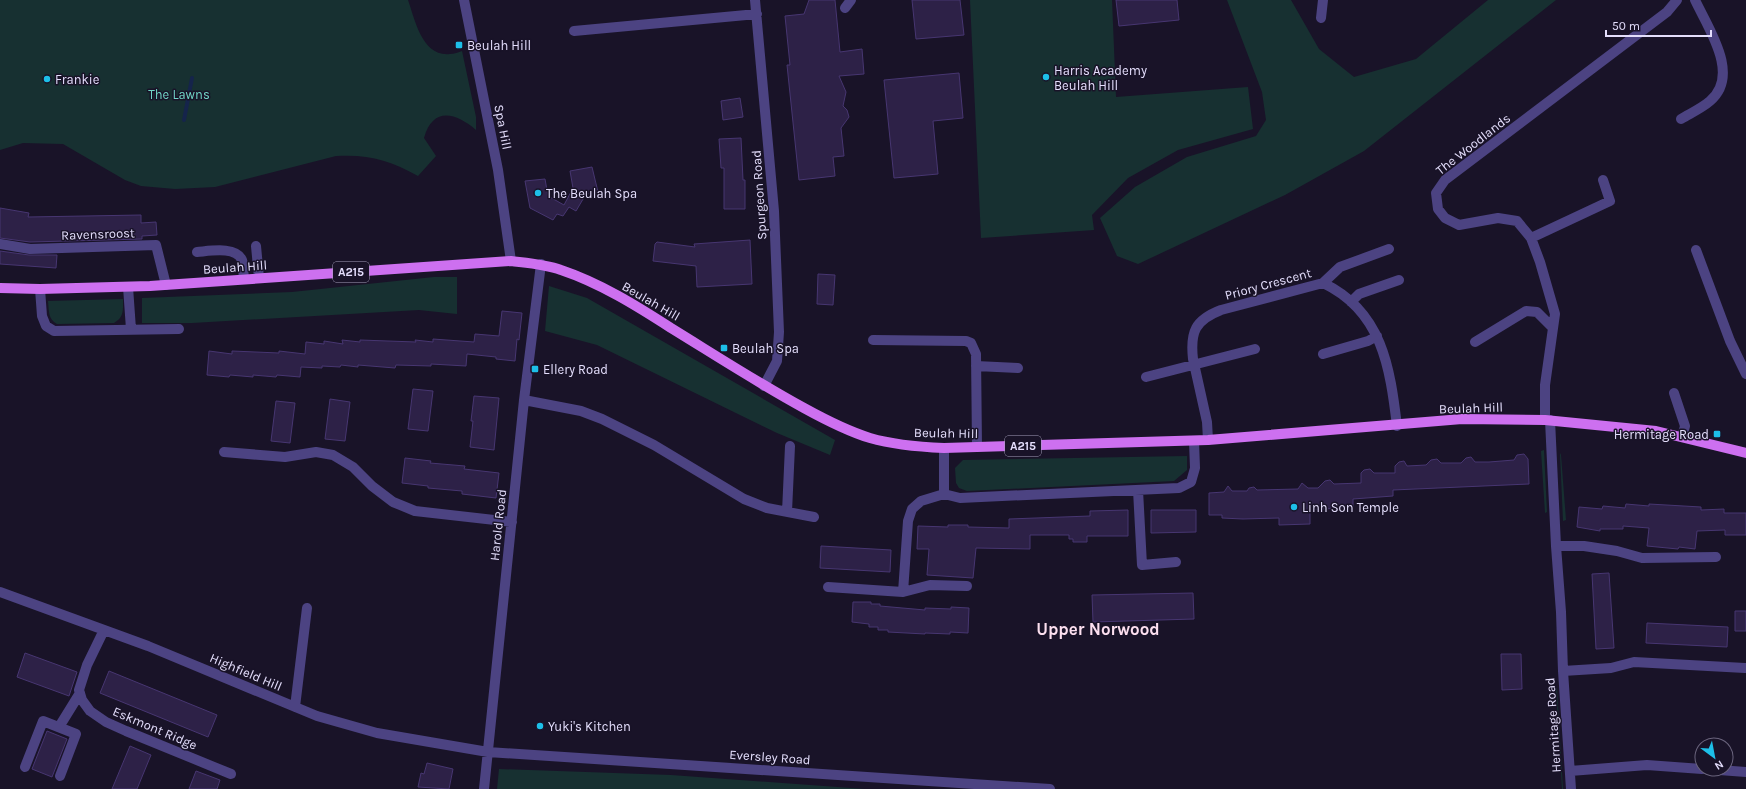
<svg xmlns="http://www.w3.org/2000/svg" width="1746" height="789" font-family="Karla,sans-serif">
<rect width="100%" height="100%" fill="#191328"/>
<path fill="#173031" d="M0,0H408C415,20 422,57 450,54C454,54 459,52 462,51L476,117V130C456,113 433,106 424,138L436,156L418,176C390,160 368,154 336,156L215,187L175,189L141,186L125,180L63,144L23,143L0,150Z
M970,0H1112L1116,97L1248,87L1253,129L1178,150L1128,178L1092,215L1094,230L981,238Z
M1227,0H1291L1319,49L1354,77L1416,59L1488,0H1556L1364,151L1285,195L1138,264L1117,256L1100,218L1135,187L1187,157L1256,136L1266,120L1262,92Z
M434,277H457V314L419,310L192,323H142V298L292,292Z
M549,286L587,298L835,440L830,455L777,433L597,345L545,331Z
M123,299C123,311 124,317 114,323L57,324C48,319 49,311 48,301Z
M1544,450L1547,512L1545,513L1541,451Z
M1560,453L1561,455L1566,520L1563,521Z
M1187,456V470L1174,481L967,491L959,488L956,483L955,468L963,460Z
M1556,688H1557L1563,789H1562Z
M499,769L671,775L865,789H497Z"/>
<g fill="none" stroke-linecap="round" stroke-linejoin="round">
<path stroke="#15244b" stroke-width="4" d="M184,120L192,78"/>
</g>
<path fill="#2d2147" stroke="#473671" d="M809,0H835L840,52L862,49L864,74L839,76L846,92L843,106L847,110L849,117L841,128L844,156L833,157L835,176L799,180L787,65H790L785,16L804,14Z
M912,0H960L964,35L916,39Z
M1116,0H1177L1179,20L1119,26Z
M959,73L963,118L933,121L938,174L894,178L884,80Z
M740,98L743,117L723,120L721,101Z
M741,138L743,180H745V209H724V168H721L719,139Z
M592,167L598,192L586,194L576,211L569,207L563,216L557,214L553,220L530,208L525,181L545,179L548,196L564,205L573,188L570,171Z
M0,208L29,213L28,217L141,215V223L156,222L157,235L142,236V239L30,242L0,238Z
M750,240L752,284L697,287L696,266L653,261L655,244L657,242L695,247L694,244Z
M0,251L29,255H57L56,268L0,264Z
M818,274L835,275L833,305L817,304Z
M502,311L522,313L519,340L517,339L515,361L496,359V357L467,354L466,366L431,364V366L396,365L395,368L358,365V367L341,365L340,367L322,366V368L301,367L300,377L277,375L276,377L253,375V377L230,375L229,377L207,375L209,351L232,354V351L279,353V351L305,354L306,342L324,344V341L343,344L342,340L360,342V340L416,342L415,340L433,342V339L474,342L475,334L499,336Z
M413,389L433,391L428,431L408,429Z
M474,396L499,398L494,450L470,447L473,421H471Z
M330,399L350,402L345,441L325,439Z
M276,401L295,403L290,443L271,441Z
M1524,454L1528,459L1529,484L1393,490V496L1353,499V507L1310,510V524L1279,525V518L1243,519L1222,518V515H1209V493L1224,492L1228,486L1232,491H1247L1249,488L1254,487L1257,490L1298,489L1302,483L1308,488H1318L1325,481L1330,480L1334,484L1361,483V473L1364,470L1370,469L1374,473H1395V466L1399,462L1404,461L1407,466L1426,465L1431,460L1437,459L1441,463H1461L1466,458L1471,457L1475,462H1489L1514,460L1517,455Z
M405,458L431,461L430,463L465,466L464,469L499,473L496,498L462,494V491L428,488V486L402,483Z
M1626,504L1649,506V504L1701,507V510L1724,509V513H1746V535H1725V530L1697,531L1695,549L1679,547L1678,549L1647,546L1649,528L1623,526V529H1600V531L1577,527L1579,507L1602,509L1603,506L1625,508Z
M1128,510V536H1087V542H1073V539H1069V535H1030V549L976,548L973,578L927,575L929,549H917L918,526L948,527V525H968V527L1009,528V519L1090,516V511Z
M1151,510H1196V532L1151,533Z
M821,546L891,550L890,572L820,568Z
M1609,573L1614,648L1596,649L1592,574Z
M1193,593L1194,619L1093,622L1092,595Z
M853,602H871V604H880V606L925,610V608L951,609V607L969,608L968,633L950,632V634L925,633V634L888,632V630H878V627H869V624L852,622Z
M1735,611H1746V631H1735Z
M1647,623L1728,627L1727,647L1646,643Z
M25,653L77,672L69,696L17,677Z
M1501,654H1521L1522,689L1502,690Z
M109,671L217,715L208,737L100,693Z
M47,731L67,739L52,777L32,769Z
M130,746L151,755L137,789H112Z
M427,763L453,769L449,789L418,787L421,773L424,774Z
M196,771L220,780L217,789H189Z"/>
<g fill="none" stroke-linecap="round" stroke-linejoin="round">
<path stroke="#4c4382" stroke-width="10" d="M464,0L498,170L511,261
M755,0L774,211L779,332L777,361L764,386
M845,8L851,0
M1321,18L1323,0
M574,31L757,14
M1681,119C1691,113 1702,108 1710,101C1741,75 1708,28 1695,0
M1531,238L1610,201L1603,180
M0,244L30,249L156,245L166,285
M256,246L259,278
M1696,250L1730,341L1746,374
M197,252C210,251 236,246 242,260C244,266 243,273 244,279
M1323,283L1340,267L1389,249
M128,287L131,329
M40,289L42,316L46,326L54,331L179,329
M1351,302L1359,294L1399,280
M873,340L966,341L971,343L976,354L977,447
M1475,342L1526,311L1537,312L1553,328
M1323,354L1368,341L1377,336
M976,366L1018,368
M1146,377L1255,349
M1674,393L1685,426L1682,437
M524,400L581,411L602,419L654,445L744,499L767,508L814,517
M1545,420V385L1555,314L1540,262L1531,238L1517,221L1498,218L1459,225L1445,218L1438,209L1436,193L1445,180L1667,12L1677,0
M1550,420L1556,546L1561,612L1563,671L1571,789
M1208,440L1207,422L1193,359C1190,332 1195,320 1221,310L1323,283C1382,311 1390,367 1397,426
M224,452L285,457L316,452L333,455L353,467L372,486L393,502L415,511L512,522
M1138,490L1142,565L1176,562
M944,494L960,498L1179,488L1191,482L1195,468L1194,441
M787,512L790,446
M1556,546H1584L1617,551L1642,558L1716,557
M828,587L903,592L930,585L967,586
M0,592L148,646L317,716L377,733L488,752L1050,789
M903,592L908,521L912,509L921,501L944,494V448
M104,630L87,665L79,690L82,700L90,711L106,722L126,731L231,774
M1563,671L1611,668L1634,662L1745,668
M295,707L307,608
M59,727L80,693
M25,767L43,721L76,734L60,776
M1706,769L1746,772
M1570,771L1647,765L1702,769
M484,789L524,400L541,264"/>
<path stroke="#cd70f0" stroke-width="10" d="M0,288L40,289L150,286L511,261C528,263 545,264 561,270C600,283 637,306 671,328C715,355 758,383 804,408C824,419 847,431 870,438C894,445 919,447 944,448L1208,440L1462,419L1545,420L1656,431L1746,453"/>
</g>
<g fill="#1dbfe8" stroke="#191328" stroke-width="1.5">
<rect x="455" y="41" width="8" height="8" rx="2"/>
<circle cx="1046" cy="77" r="4"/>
<circle cx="47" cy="79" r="4"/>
<circle cx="538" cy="193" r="4"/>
<rect x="720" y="344" width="8" height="8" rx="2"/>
<rect x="531" y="365" width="8" height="8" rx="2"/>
<rect x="1713" y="430" width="8" height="8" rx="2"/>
<circle cx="1294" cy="507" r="4"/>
<circle cx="540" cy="726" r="4"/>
</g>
<g text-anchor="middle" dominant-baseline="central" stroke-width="3" stroke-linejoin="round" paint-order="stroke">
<g fill="#191328" stroke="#a7a1bc" stroke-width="1">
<rect x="333" y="262" width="36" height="20" rx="3"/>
<rect x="1005" y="436" width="36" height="20" rx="3"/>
</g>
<g font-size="12" font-weight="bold" fill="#e4defc">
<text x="351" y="272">A215</text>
<text x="1023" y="446">A215</text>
</g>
<g font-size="13" fill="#e4defc" stroke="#191328" text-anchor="start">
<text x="467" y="45">Beulah Hill</text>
<text x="1054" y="70">Harris Academy<tspan x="1054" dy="15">Beulah Hill</tspan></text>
<text x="55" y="79">Frankie</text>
<text x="546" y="193">The Beulah Spa</text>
<text x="732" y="348">Beulah Spa</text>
<text x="543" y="369">Ellery Road</text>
<text x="1709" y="434" text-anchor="end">Hermitage Road</text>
<text x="1302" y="507">Linh Son Temple</text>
<text x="548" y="726">Yuki's Kitchen</text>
</g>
<g font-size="13" fill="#70d5c6" stroke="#191328">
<text x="179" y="94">The Lawns</text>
</g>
<g font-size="13" fill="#e4defc" stroke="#191328">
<text transform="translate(503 127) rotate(79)">Spa Hill</text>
<text transform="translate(1473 144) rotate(-38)">The Woodlands</text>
<text transform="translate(759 195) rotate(-94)">Spurgeon Road</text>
<text transform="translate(98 234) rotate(-2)">Ravensroost</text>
<text transform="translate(235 267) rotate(-4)">Beulah Hill</text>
<text transform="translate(1268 284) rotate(-15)">Priory Crescent</text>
<text transform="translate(651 301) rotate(30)">Beulah Hill</text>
<text transform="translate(1471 408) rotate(-2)">Beulah Hill</text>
<text transform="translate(946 433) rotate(1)">Beulah Hill</text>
<text transform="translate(498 525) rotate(-84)">Harold Road</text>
<text transform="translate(246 672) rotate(23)">Highfield Hill</text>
<text transform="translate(1553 725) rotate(-94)">Hermitage Road</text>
<text transform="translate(155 728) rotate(23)">Eskmont Ridge</text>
<text transform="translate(770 757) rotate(4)">Eversley Road</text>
</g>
<g font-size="17" font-weight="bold" fill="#fcdfef" stroke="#191328">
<text x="1098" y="629">Upper Norwood</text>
</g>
</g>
<g transform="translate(1714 757) rotate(148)"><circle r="19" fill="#191328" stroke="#6a647d"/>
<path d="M0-3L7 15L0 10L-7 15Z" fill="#1dbfe8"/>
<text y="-6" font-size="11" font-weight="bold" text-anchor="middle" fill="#e4defc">N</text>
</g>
<path d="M1606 30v6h105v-6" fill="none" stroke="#e4defc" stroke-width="2"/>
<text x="1612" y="30" font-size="12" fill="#e4defc" stroke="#191328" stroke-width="3" paint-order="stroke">50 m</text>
</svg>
